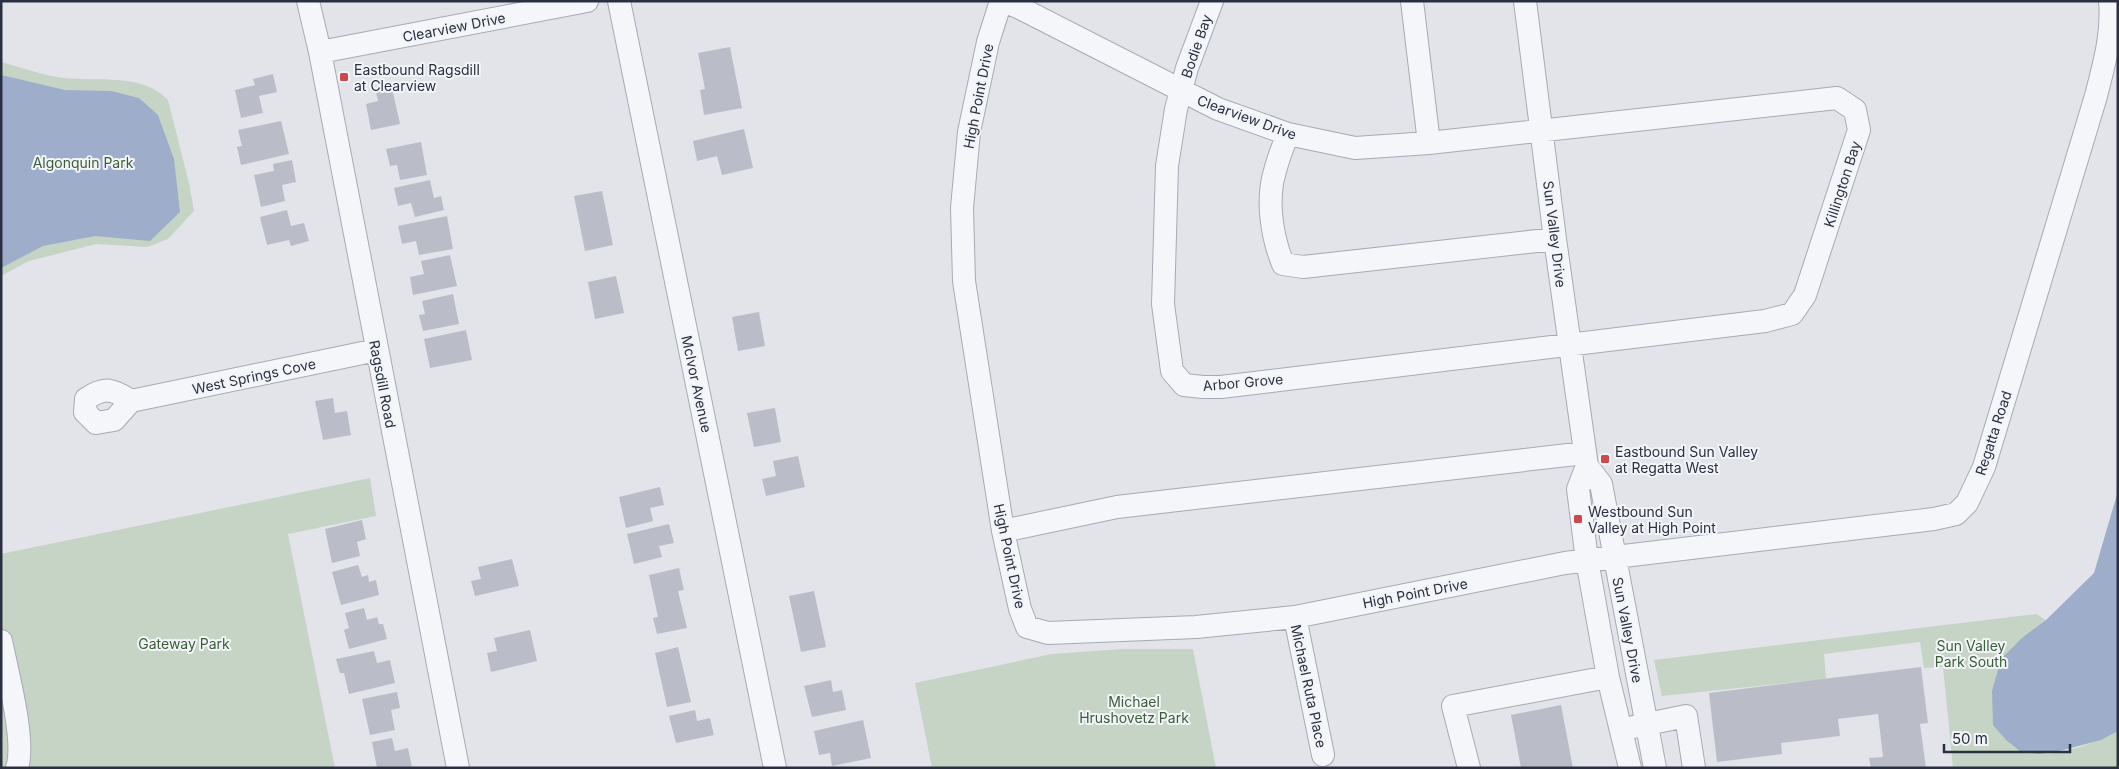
<svg xmlns="http://www.w3.org/2000/svg" width="2119" height="769" font-family="Inter,sans-serif">
<rect width="100%" height="100%" fill="#e2e4ea"/>
<path fill="#c5d4c4" d="M1,62C20,67 39,74 57,77C93,83 141,71 168,100L189,183L194,211L168,239L147,247L96,244L29,261L1,276Z
M370,478L376,516L288,534L335,768H1V554Z
M2036,614L2046,620L2023,637L2007,741C2012,745 2017,750 2023,752C2050,760 2093,744 2118,731V768H1953L1943,667L1924,668L1920,642L1824,654L1826,679L1662,696L1654,660Z
M1123,649H1193L1216,768H932L915,683L1052,654Z"/>
<path fill="#9eadca" d="M1,75L65,90L111,91L139,98L158,115L174,159L180,212L150,241L95,236L43,246L1,268Z
M2118,491V731L2101,740L2056,752L2039,754L2021,752L2007,741L1993,725L1992,691L2001,659L2023,637L2046,620L2094,573Z"/>
<path fill="#babdc7" d="M730,47L742,108L704,115L700,90L705,89L698,53Z
M273,74L277,92L259,96L263,113L241,118L235,90L255,85L253,79Z
M391,84L400,124L371,130L366,104L378,101L375,88Z
M281,121L289,154L241,165L237,147L242,146L238,130Z
M744,129L753,168L722,175L717,156L697,161L693,141Z
M421,142L427,175L400,180L397,165L390,166L386,149Z
M292,160L296,182L282,185L285,201L261,207L254,175L274,171L273,164Z
M430,180L434,198L441,196L444,210L415,217L411,203L398,206L394,188Z
M602,191L613,245L585,251L574,196Z
M287,210L291,226L304,223L309,241L291,246L289,240L267,245L260,217Z
M447,216L453,249L419,255L416,241L402,244L398,226Z
M450,255L457,286L413,295L410,277L424,274L421,261Z
M616,276L624,313L595,319L588,282Z
M453,294L459,324L423,331L419,315L425,314L422,301Z
M759,312L765,346L738,351L732,317Z
M466,330L472,360L430,368L424,339Z
M333,398L335,413L347,411L351,435L323,440L315,401Z
M775,408L781,442L754,447L747,413Z
M798,456L805,487L766,496L762,479L776,476L773,461Z
M660,487L664,505L650,508L653,521L626,528L619,497Z
M362,520L366,539L357,542L360,556L332,563L325,529Z
M669,524L674,543L659,546L662,557L634,564L627,534Z
M512,559L519,586L475,596L471,581L481,579L478,567Z
M358,565L362,577L368,575L369,582L376,580L379,595L341,605L332,572Z
M679,568L684,590L678,591L687,628L657,634L653,618L658,617L649,575Z
M814,591L826,647L801,652L789,596Z
M364,608L367,620L377,617L379,624H383L387,639L349,649L344,630L349,628L345,613Z
M530,630L537,661L491,672L487,653L497,651L494,638Z
M678,647L691,702L667,707L655,653Z
M374,651L377,663L390,660L395,683L349,694L344,673H340L336,659Z
M1921,667L1928,723L1920,724L1926,768H1871L1869,758L1883,757L1878,714L1838,719L1840,736L1781,743L1782,754L1717,762L1709,693Z
M831,680L833,692L842,690L846,710L812,717L804,686Z
M397,692L400,708L391,710L395,730L370,735L362,699Z
M1561,705L1573,768H1521L1511,715Z
M695,710L697,721L710,718L714,735L676,743L669,716Z
M863,720L871,758L832,766L830,753L819,755L814,731Z
M392,738L395,751L408,748L412,767L377,768L372,742Z"/>
<g fill="none" stroke-linecap="round" stroke-linejoin="round">
<g stroke="#a7aab4" stroke-width="24">
<path id="minor" d="M308,1L320,52L458,768
M619,1L775,768
M1001,1L988,42L969,132L962,208L964,281L1003,531L1020,609L1027,627L1048,633L1196,627L1295,617L1565,563L1934,519L1956,514L1967,503L1984,467L2096,96C2104,64 2113,34 2110,1
M1003,1L1018,7L1218,109L1288,134L1355,148L1429,143L1837,98L1855,110L1859,130L1805,295L1792,314L1765,321L1221,387H1203L1184,385L1172,371L1163,304L1167,166L1176,109L1187,68L1212,1
M1412,1L1429,143
M1525,1L1555,239L1587,466L1578,489L1587,560L1608,677L1630,768
M320,52L587,1
M1288,134C1283,146 1278,159 1275,171C1266,200 1272,237 1283,264L1303,267L1555,239
M131,401L114,420L96,423L85,412L86,399C105,386 113,389 131,401L377,350
M1587,466L1601,484L1655,768
M1003,531L1117,507L1585,453
M1295,617L1323,755
M1,641C7,671 26,741 17,768
M1633,727L1686,716L1694,768
M1469,768L1453,706L1608,677"/>
</g>
<use href="#minor" stroke="#f5f6f9" stroke-width="22"/>
</g>
<g fill="#cc4a4c" stroke="#f2f4f8" stroke-width="2">
<rect x="339" y="72" width="10" height="10" rx="2.5"/>
<rect x="1600" y="454" width="10" height="10" rx="2.5"/>
<rect x="1573" y="514" width="10" height="10" rx="2.5"/>
</g>
<g text-anchor="middle" dominant-baseline="central" stroke-width="4" stroke-linejoin="round" paint-order="stroke">
<g font-size="14" fill="#2a3042" stroke="#f2f4f8">
<text transform="translate(454 27) rotate(-11)">Clearview Drive</text>
<text transform="translate(1196 46) rotate(-71)">Bodie Bay</text>
<text transform="translate(978 96) rotate(-79)">High Point Drive</text>
<text transform="translate(1247 117) rotate(20)">Clearview Drive</text>
<text transform="translate(1842 184) rotate(-72)">Killington Bay</text>
<text transform="translate(1555 234) rotate(83)">Sun Valley Drive</text>
<text transform="translate(254 376) rotate(-12)">West Springs Cove</text>
<text transform="translate(1243 382) rotate(-5)">Arbor Grove</text>
<text transform="translate(383 384) rotate(79)">Ragsdill Road</text>
<text transform="translate(697 384) rotate(78)">McIvor Avenue</text>
<text transform="translate(1993 433) rotate(-72)">Regatta Road</text>
<text transform="translate(1010 556) rotate(78)">High Point Drive</text>
<text transform="translate(1415 593) rotate(-11)">High Point Drive</text>
<text transform="translate(1628 630) rotate(79)">Sun Valley Drive</text>
<text transform="translate(1309 686) rotate(78)">Michael Ruta Place</text>
</g>
<g font-size="14" fill="#2a3042" stroke="#f2f4f8" text-anchor="start">
<text x="354" y="69">Eastbound Ragsdill<tspan x="354" dy="16">at Clearview</tspan></text>
<text x="1615" y="451">Eastbound Sun Valley<tspan x="1615" dy="16">at Regatta West</tspan></text>
<text x="1588" y="511">Westbound Sun<tspan x="1588" dy="16">Valley at High Point</tspan></text>
</g>
<g font-size="14" fill="#3a5e38" stroke="#f2f4f8">
<text x="83" y="162">Algonquin Park</text>
<text x="184" y="643">Gateway Park</text>
<text x="1971" y="645">Sun Valley<tspan x="1971" dy="16">Park South</tspan></text>
<text x="1134" y="701">Michael<tspan x="1134" dy="16">Hrushovetz Park</tspan></text>
</g>
</g>
<rect width="2119" height="769" fill="none" stroke="#2a3042" stroke-width="5"/>
<path d="M1944 744v8h126v-8" fill="none" stroke="#2a3042" stroke-width="2.5"/>
<text x="1952" y="744" font-size="15" fill="#2a3042" stroke="#f2f4f8" stroke-width="4" paint-order="stroke">50 m</text>
</svg>
